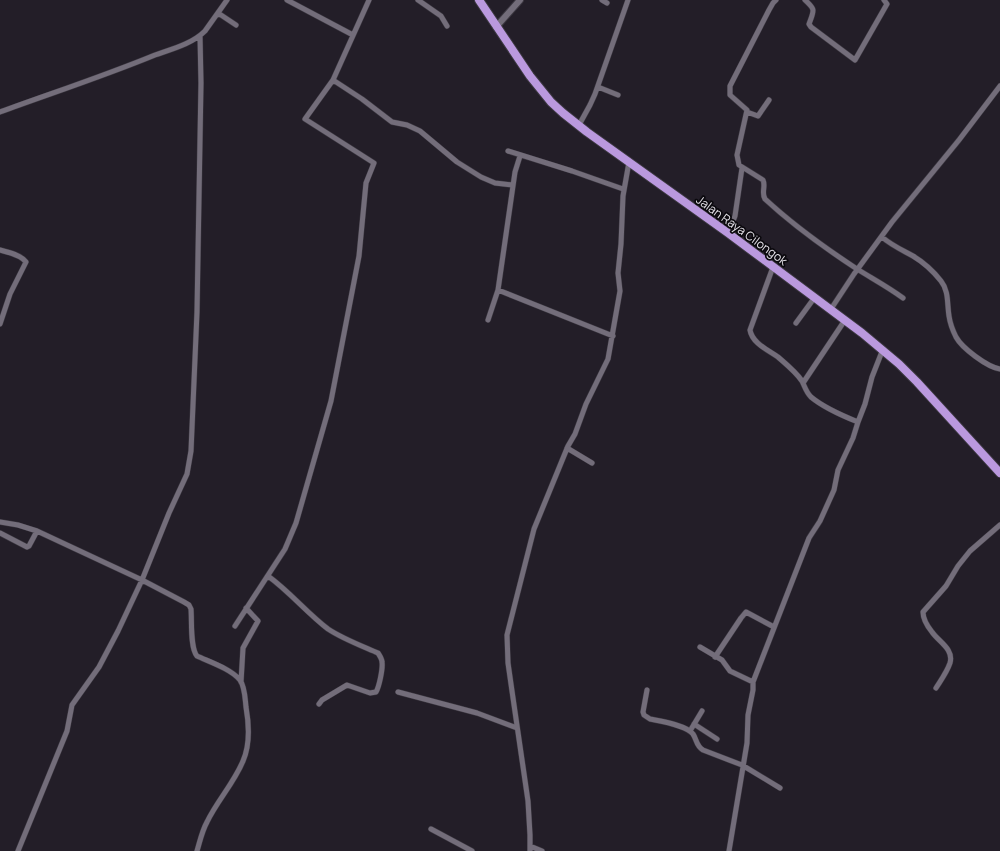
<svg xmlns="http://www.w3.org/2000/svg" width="1000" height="851" font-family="Manrope,sans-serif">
<rect width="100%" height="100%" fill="#231e28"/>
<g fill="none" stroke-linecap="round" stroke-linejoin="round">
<g stroke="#3c3841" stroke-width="6">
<path id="minor" d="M287,0L353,35
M418,0L441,16L447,26
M602,0L607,3
M776,0L773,3L769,10L730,86V95L747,110L737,155L739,165L763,180C766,186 761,193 765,199C793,225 825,248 857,269C873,279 888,287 903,298
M805,0C816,10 814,10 809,24L811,27L855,60L887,4L884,0
M218,13L236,25
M333,80L362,99L392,122L407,125L420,131L457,162L481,177L495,183L513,185
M598,87L618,95
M0,112C52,93 104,76 155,55C172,49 192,44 205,31L227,0
M747,112L758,116L769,100
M579,125L590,105L595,94L628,0
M508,151L572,171L623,189
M728,233L735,216L742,168
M882,237C891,245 902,250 913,256C923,262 934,272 941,281C949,291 947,304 949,316C950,323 953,331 956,337C962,348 987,367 1000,369
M0,250C8,252 21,255 26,262L10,294L0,324
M773,267L750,330C752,343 768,350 778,357C786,364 796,372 802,381C805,387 806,392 811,397C823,407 843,416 858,422
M498,290L613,336
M831,309L854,274L892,222L959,140L1000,86
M488,320L498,290L515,172L520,156
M796,323L815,297
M803,383L845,320
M567,448L592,463
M0,522L18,525L37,531L142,580L184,602L189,605L191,609C192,621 190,648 197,656C210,662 231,669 240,680C245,687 245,698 246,707C249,724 250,745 243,761C234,783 217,801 207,822C202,831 200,841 197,851
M0,533L27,547L29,546L37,531
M268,576C290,592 307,613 328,629C343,639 362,646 378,653C380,656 382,659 382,662C383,669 379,687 376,692L370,693L347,685L322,700L319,704
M235,626L285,549L296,523L331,401L359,256L366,183L374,163L305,119L333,80L369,0
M700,647L722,660L730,671L753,682
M715,657L741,618L746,612L774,627
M241,682L243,648L258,621L246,608
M936,688C941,680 947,672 950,663C954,649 939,642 932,632C928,627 923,619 923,612L946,586L958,566L970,551L1000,525
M647,690L643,712L644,715L650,719C660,721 686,725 693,734C697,740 696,746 703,750L742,765L780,788
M398,692L477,713L517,728
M694,724L717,739
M690,731L702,711
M431,829L472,851
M530,846L542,851
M18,851L67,731L72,705L99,667L118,631L142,580L169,513L187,474L191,451L197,312L201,83L200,36
M530,851V835L528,801L512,691L508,663L507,635L534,529L568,446L575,434L586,404L608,359L620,291L618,273L621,244L623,196L629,162
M729,851L747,743L748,715L753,690V682L809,538L820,521L834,490L838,470L853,438L858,422L865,404L872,377L883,349"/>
</g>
<g stroke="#3c3841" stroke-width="8">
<path id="tertiary" d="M496,27L520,0"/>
</g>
<g stroke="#3c3841" stroke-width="10">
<path id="trunk" d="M479,0L530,76L551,102L563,113L587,132L728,233L862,333L899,364L917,382L1000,473"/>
</g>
<use href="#minor" stroke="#736d7a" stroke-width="5"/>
<use href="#tertiary" stroke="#736d7a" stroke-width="6"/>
<use href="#trunk" stroke="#ba99de" stroke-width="8"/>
</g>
<g text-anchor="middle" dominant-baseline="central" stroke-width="3.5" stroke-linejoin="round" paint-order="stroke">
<g font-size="12" fill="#e5e2e9" stroke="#0b090e">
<text transform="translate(742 230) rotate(36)">Jalan Raya Cilongok</text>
</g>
</g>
</svg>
